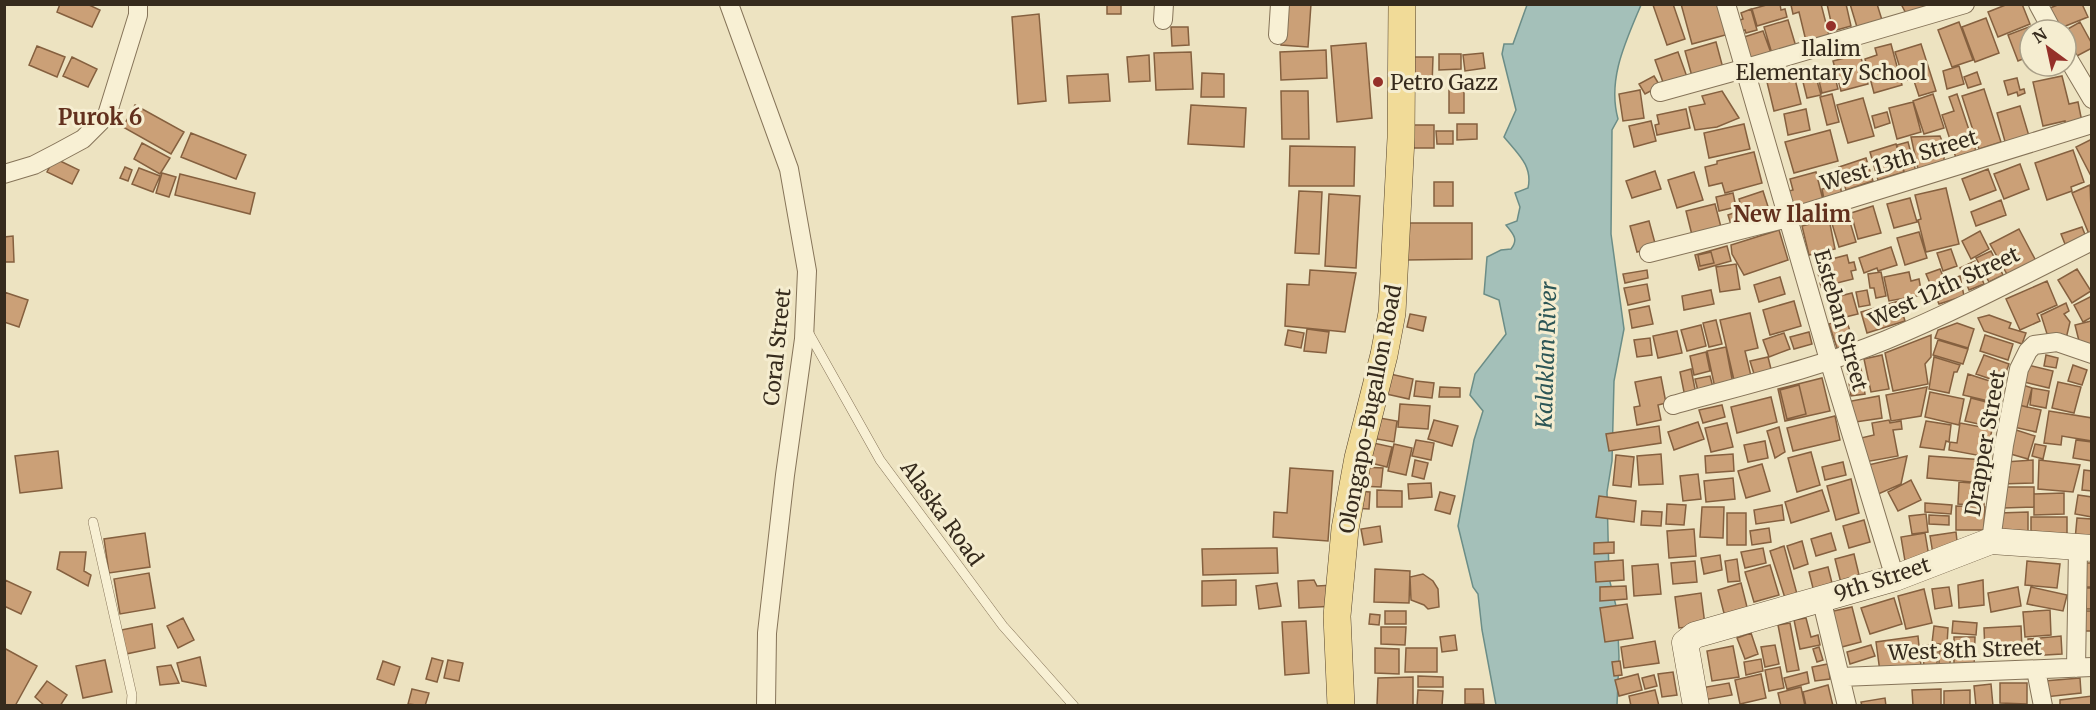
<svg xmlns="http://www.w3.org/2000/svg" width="2096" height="710" font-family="Merriweather,serif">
<rect width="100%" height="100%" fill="#ede3c1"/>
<path fill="#a4c0b9" stroke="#6b8d87" stroke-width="1.5" d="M1527,5H1641C1626,41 1607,79 1618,119L1612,130L1611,234L1624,329L1614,381L1612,461L1607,492L1609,578L1617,610L1619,657L1617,705H1496L1482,630L1478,594L1473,587L1458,526L1474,440L1483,411L1470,395L1475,374L1506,334L1499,300L1484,294L1487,257L1501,250L1511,249C1519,239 1513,234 1506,225L1517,221L1520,207L1515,193L1528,188C1533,166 1518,154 1504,137L1516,110L1502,54L1504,44H1513Z"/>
<path fill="#cba077" stroke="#85603f" stroke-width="1.5" d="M60,4H87L100,10L92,27L57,12Z
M1107,4H1121V14H1107Z
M1283,4H1311L1308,47L1281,45Z
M1673,4L1685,39L1667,45L1653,5Z
M1681,4H1721L1729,34L1692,44Z
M1770,4H1780L1781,10L1785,9L1787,17L1757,26L1752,9Z
M1795,4H1821L1829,35L1806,41L1799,12L1793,14L1791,5Z
M1827,4H1846L1851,26L1833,31Z
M1850,4H1877L1882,20L1857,27Z
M1901,4H1934L1909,19Z
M2008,4H2022L2030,24L1998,37L1988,12Z
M2060,4H2082L2088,17L2058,29L2050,8Z
M1751,9L1757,30L1746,33L1745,30L1737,32L1734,22L1743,19L1741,13Z
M1039,14L1046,101L1018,104L1012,17Z
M1986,18L1999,53L1975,62L1962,27Z
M1788,20L1797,50L1773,57L1764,27Z
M1959,22L1973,60L1952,67L1938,30Z
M2080,22L2092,44V48L2075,57L2066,41V30Z
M2034,25L2036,30H2030V56L2018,61L2008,35Z
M1171,27H1188L1189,45L1172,46Z
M1763,31L1771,53L1751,60L1744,37Z
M1716,42L1724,72L1693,80L1685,51Z
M1366,43L1372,118L1337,122L1331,46Z
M1891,44L1902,85L1874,93L1865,59L1877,55L1875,48Z
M1921,44L1936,91L1919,96L1913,78L1904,81L1895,52Z
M37,46L65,57L57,77L29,65Z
M1326,50L1327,78L1281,80L1280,52Z
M1191,52L1193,89L1156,90L1154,53Z
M1678,52L1687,77L1664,85L1655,60Z
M1483,53L1485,68L1465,71L1463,55Z
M1439,54H1461V69L1439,70Z
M1860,54L1868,84L1841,91L1833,61Z
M1149,55L1150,81L1129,82L1127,57Z
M72,57L97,69L88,87L63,76Z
M1414,57H1433L1432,86L1413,85Z
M1959,66L1964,84L1947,89L1943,71Z
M1814,70L1821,95L1807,98L1801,74Z
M1977,72L1981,84L1968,88L1964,77Z
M1202,73L1224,74V97H1201Z
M1834,73L1838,89L1822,93L1818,77Z
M1108,74L1110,101L1069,103L1067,76Z
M1794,75L1801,104L1774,111L1767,82Z
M1654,76L1660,86L1645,94L1639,84Z
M2062,76L2069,104L2078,102L2082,122L2066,125L2065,121L2043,126L2033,82Z
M2017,78L2020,90L2024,89L2025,93L2018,96L2017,92L2008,95L2004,81Z
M1984,89L2001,142L1979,149L1962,96Z
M1449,90H1464V113H1449Z
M1640,90L1644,118L1623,121L1619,94Z
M1281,91H1308L1309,139H1282Z
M1722,91L1739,118L1717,127L1695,130L1689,107L1705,104L1702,96Z
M1832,94L1839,122L1827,125L1820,97Z
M1933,94L1944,128L1924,134L1913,101Z
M1957,94L1976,151L1956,158L1942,115L1954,111L1949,97Z
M1863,98L1874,136L1848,143L1837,105Z
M1913,102L1921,132L1897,139L1889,108Z
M135,105L184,132L171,154L123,127Z
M1191,105L1246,108L1244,147L1188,144Z
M2020,106L2029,136L2006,145L1997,113Z
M1686,109L1690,128L1657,135L1655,125L1659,124L1657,115Z
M1806,109L1810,130L1788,135L1784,114Z
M1887,112L1890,123L1875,128L1872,116Z
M1651,121L1656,141L1634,147L1629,126Z
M1457,124H1477V139L1457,140Z
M1744,124L1750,149L1709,158L1704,133Z
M1412,125H1434V148H1412Z
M1830,130L1838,161L1794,173L1785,142Z
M1436,131H1453V144H1437Z
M191,133L246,155L236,179L181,157Z
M1940,136L1944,146V165L1918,169L1911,137Z
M2092,139V178L2076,147Z
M1908,142L1916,172L1905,175L1897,145Z
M142,143L170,158L160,174L134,159Z
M1896,144L1904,172L1878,180L1870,152Z
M1290,146L1355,147L1354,186H1289Z
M2073,150L2084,182L2071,187L2072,191L2047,200L2035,163Z
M1754,152L1762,183L1725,193L1722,183L1709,186L1705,167L1717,164V161Z
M54,158L79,170L72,184L47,172Z
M1866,158L1873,181L1846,190L1839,167Z
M2020,164L2029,189L2004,199L1994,174Z
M125,167L132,170L128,181L120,178Z
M139,168L160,176L153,192L132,184Z
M1988,169L1996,190L1970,200L1962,179Z
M1655,171L1661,189L1632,198L1626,181Z
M1694,172L1703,200L1677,208L1668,180Z
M1816,172L1823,200L1789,209L1785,192L1793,190L1790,179Z
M162,173L176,177L169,197L156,193Z
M180,174L255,193L250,214L175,195Z
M1434,182H1453V206H1434Z
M1840,185L1842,195L1824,199L1822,189Z
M2090,185L2092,233L2089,234L2072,193Z
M1946,188L1959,244L1926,252L1918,220L1921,219L1915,195Z
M1299,191L1322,192L1319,254L1295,253Z
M1763,191L1771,216L1732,228L1728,215L1742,210L1739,199Z
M1733,193L1736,207L1719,211L1716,197Z
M1329,194L1360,196L1356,268L1325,266Z
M1910,198L1917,222L1894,228L1887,204Z
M2001,200L2006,215L1976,226L1971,212Z
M1715,204L1722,231L1693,239L1686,211Z
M1873,206L1881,233L1858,239L1851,213Z
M1847,212L1856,242L1839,247L1830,217Z
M1829,219L1835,249L1809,255L1802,226Z
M1649,221L1656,247L1637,252L1630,226Z
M1406,223H1472V259L1406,260Z
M2082,227L2086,237L2065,244L2061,234Z
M2019,229L2036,261L2008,276L1990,244Z
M1779,230L1788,260L1744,275L1732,254L1731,245Z
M1980,231L1989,249L1971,259L1962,241Z
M1919,232L1927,258L1905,265L1897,238Z
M13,236L14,262H4V237Z
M1727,246L1731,261L1699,270L1695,255Z
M1891,247L1897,265L1878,271L1877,268L1864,273L1859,258Z
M1951,249L1957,266L1943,271L1937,253Z
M1991,251L2003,275L1989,282L1976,258Z
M1711,252L1714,263L1700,266L1698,255Z
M1847,255L1849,263L1854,262L1856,270L1851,271L1853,279L1821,287L1816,263Z
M1975,261L1984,284L1969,290L1960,268Z
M1736,264L1740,289L1720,292L1716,267Z
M1940,269L1945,281L1960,276L1964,296L1939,304L1926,274Z
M2077,269L2091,291L2072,303L2058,280Z
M1310,270L1356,273L1345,332L1285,326L1287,284L1309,285Z
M1647,270L1648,278L1625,283L1623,274Z
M1881,272L1886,296L1876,298L1874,288H1870L1868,274Z
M1909,272L1911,281L1919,279L1922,295L1889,301L1884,277Z
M1780,277L1785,294L1759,302L1754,285Z
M2047,281L2057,305L2037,314L2040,321L2020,330L2006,299Z
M1647,284L1650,300L1628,305L1624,288Z
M1711,290L1714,304L1684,310L1682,296Z
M1867,290L1870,305L1859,307L1856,292Z
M4,292L28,300L19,327L4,322Z
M1852,293L1858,314L1837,319L1832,298Z
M2092,296V317L2083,322L2074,305Z
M1794,301L1801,326L1770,335L1763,310Z
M1899,301L1905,321L1867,333L1861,312Z
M2066,303L2069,311L2064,314L2070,322L2065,343L2048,337L2041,315Z
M1649,306L1653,324L1632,328L1629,310Z
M1750,313L1758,348L1745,351L1751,376L1734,380L1720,320Z
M1410,314L1426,317L1423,331L1407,327Z
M1989,315L2011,323L2009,328L2026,333L2022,344L1984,331L1978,318Z
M1846,319L1855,346L1838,351L1829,324Z
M1716,320L1722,344L1709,347L1703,323Z
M2091,321L2092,346L2081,349L2075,325Z
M1957,323L1974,329L1968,348L1935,338L1938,330Z
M1701,325L1706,346L1687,351L1681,330Z
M1307,329L1329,332L1326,353L1304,351Z
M1288,330L1304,333L1301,348L1285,345Z
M1677,331L1682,353L1658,358L1653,336Z
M1809,332L1812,344L1794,349L1790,337Z
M1784,333L1790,349L1769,357L1763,340Z
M1931,335V357L1925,364L1928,384L1893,391L1885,353Z
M1985,335L2013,344L2008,360L1980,351Z
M1650,338L1652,355L1637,357L1634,340Z
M1938,340L1968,349L1963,364L1933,355Z
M1726,347L1733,384L1715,388L1707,351Z
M1706,352L1710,371L1694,375L1690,356Z
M1882,355L1889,389L1871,392L1864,359Z
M1984,355L2009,364L2002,383L1976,374Z
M2046,355L2058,358L2056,368L2044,366Z
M1768,357L1772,373L1755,377L1750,361Z
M1934,357L1960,365L1957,372H1954L1949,393L1929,389Z
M2028,365L2053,371L2049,388L2024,382Z
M2073,365L2087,370L2082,385L2068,381Z
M1861,368L1865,394L1851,396L1847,370Z
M1691,369L1696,394L1685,397L1680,372Z
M1381,372L1413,379L1409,399L1377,392Z
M1968,374L2002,385L1997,403L1963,395Z
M1710,376L1714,391L1699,395L1695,379Z
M1661,377L1666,403L1658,405L1661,420L1637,425L1634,407L1640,406L1635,382Z
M1822,378L1830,411L1785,421L1778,389Z
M1416,381L1434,383L1432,398L1414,396Z
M2058,382L2081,387L2074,413L2052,408Z
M2020,384L2032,388L2027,407L2015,404Z
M1799,385L1806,414L1787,419L1780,390Z
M1440,387L1460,388V397H1439Z
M1927,387L1921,416L1891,421L1886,395Z
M2032,388L2049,391L2046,408L2030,405Z
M1930,392L1964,399L1959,425L1925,417Z
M1879,396L1882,418L1849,423L1846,402Z
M1771,397L1777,422L1737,433L1731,407Z
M1971,398L1998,405L1992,427L1965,421Z
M1400,404L1430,406L1428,429L1398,427Z
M2014,404L2041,410L2036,432L2009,426Z
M1722,405L1725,417L1703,423L1699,410Z
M2049,411L2092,418V441L2062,436L2061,445L2044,443Z
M1835,416L1840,440L1793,451L1787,428Z
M1374,417L1397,421L1394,442L1371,438Z
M1434,420L1458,426L1452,446L1428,439Z
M1889,420L1890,423L1901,421L1902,429L1893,430L1898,456L1865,462L1861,438L1874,435L1872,423Z
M1926,421L1951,425L1949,442L1946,441L1944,450L1920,447Z
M1698,422L1704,439L1674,450L1668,432Z
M1727,423L1733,447L1711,452L1705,428Z
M1960,423L1992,429L1987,457L1949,450L1950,442L1957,443Z
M1659,426L1661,443L1609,451L1606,434Z
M1779,427L1785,452L1775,458L1767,431Z
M2013,429L2035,436L2028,459L2007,453Z
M1416,440L1434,443L1431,460L1412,456Z
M2076,440L2092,442V461L2073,458Z
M1364,441L1392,447L1387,467L1359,460Z
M1765,441L1768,458L1748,462L1744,445Z
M1394,444L1412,448L1406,475L1388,471Z
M2035,444L2046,446L2043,459L2032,456Z
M58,451L62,488L20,493L15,456Z
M1811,452L1820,485L1797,492L1788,458Z
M1661,454L1663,484L1639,485L1637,456Z
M1733,454L1734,471L1706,473L1705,456Z
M1616,455L1634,457L1631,487L1613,485Z
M1907,456L1901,484L1876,495L1868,465Z
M1929,456L1985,460L1983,483L1927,478Z
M1415,460L1428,463L1424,479L1412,476Z
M2033,460V483L2000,484L2005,462Z
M2039,460L2080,465L2073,492L2038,489Z
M1843,462L1846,475L1825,480L1822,467Z
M1762,464L1770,491L1746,498L1738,471Z
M1361,467L1383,468L1381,487L1359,486Z
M1290,468L1333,471L1328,541L1273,537L1274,512L1287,513Z
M2084,470L2092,471V491L2082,490Z
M1698,474L1701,499L1683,501L1680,476Z
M1733,478L1735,499L1706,502L1704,481Z
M1851,479L1859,513L1836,520L1827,486Z
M1911,480L1921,500L1898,511L1888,492Z
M1959,482L1985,484L1984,506L1958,504Z
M1431,483L1432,497L1409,499L1408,484Z
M2003,487H2034V507L2003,508Z
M1377,490L1402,491V507H1377Z
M1822,490L1829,511L1791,523L1785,502Z
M1354,491L1370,492L1369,509L1352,508Z
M1440,492L1455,496L1450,514L1435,510Z
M2064,493V514L2034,515V494Z
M2078,495L2092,497V517L2075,514Z
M1599,496L1636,501L1634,522L1596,517Z
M1925,503L1952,505L1951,514L1925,512Z
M1667,504L1686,505L1684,525L1666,524Z
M1782,505L1784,520L1756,524L1754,510Z
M1956,506L1985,507L1984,530H1956Z
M1702,507H1724L1723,538L1700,537Z
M1642,511L1662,512L1661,526L1641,525Z
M2028,512V536H1999V513Z
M1727,513H1746V545H1727Z
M1926,514L1928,532L1912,534L1909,516Z
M1929,515L1949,516V525L1929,524Z
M2031,517H2067V539H2031Z
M2077,518L2092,519V541L2075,540Z
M1864,520L1870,542L1849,548L1843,526Z
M1380,526L1382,542L1364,545L1361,529Z
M1769,528L1771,542L1752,545L1750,531Z
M1694,529L1696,556L1669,558L1667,531Z
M1956,532L1958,550L1933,554L1930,536Z
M145,533L150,567L109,573L104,539Z
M1831,533L1836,550L1816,556L1811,539Z
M1925,533L1929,557L1905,561L1901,537Z
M1802,541L1808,564L1794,569L1787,546Z
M1614,542V553L1594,554V543Z
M1784,546L1797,594L1785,598L1770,551Z
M1277,548L1278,573L1203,575L1202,549Z
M1763,548L1766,563L1745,568L1741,552Z
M60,552H86L84,571L91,575L88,586L57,569Z
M1854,554L1860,579L1841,583L1835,559Z
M1720,555L1722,570L1704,574L1701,558Z
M1737,559L1740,581L1728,582L1725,561Z
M1623,560L1624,580L1596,582L1595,562Z
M1695,561L1697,582L1673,584L1671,563Z
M2027,561L2060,564L2057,588L2025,585Z
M2085,563H2092V587H2086Z
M1658,564L1661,594L1634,596L1632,566Z
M1770,565L1779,595L1754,602L1745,572Z
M1828,567L1833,587L1814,592L1809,572Z
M1375,569L1410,571L1409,603L1374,602Z
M149,573L155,608L120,614L114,579Z
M1423,574L1433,581L1438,589L1439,607L1428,609L1424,605L1411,600L1410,577Z
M5,580L31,592L21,614L4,606Z
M1236,580V605L1202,606V581Z
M1314,580L1317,586L1334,585L1335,606L1299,608L1298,581Z
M1983,580L1984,605L1959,608L1958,585Z
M1277,583L1281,606L1259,609L1256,586Z
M1741,583L1748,611L1725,617L1718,590Z
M1626,586L1627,599L1600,601V587Z
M1949,587L1952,606L1935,609L1932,589Z
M2018,587L2021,606L1991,612L1988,593Z
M2031,587L2067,595L2063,611L2027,604Z
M2083,588H2092V609H2083Z
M1924,589L1932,623L1906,629L1898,596Z
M1701,593L1705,625L1679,628L1675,597Z
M1894,598L1902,624L1870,634L1861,608Z
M1627,604L1633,638L1605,642L1600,608Z
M1852,607L1861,642L1838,648L1829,612Z
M2050,610L2051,635L2025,637L2023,612Z
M1385,611H1406V624H1385Z
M2081,611H2092V631H2081Z
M1370,614L1380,615L1379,625L1369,624Z
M183,618L194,640L178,648L167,626Z
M1806,618L1811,637L1818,635L1820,645L1800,649L1794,620Z
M1306,621L1309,673L1285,675L1282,622Z
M1953,621L1977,623L1976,635L1952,633Z
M1790,623L1799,670L1787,672L1778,625Z
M152,624L155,648L126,654L121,630Z
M1934,626L1948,628L1947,645L1932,643Z
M2021,626L2022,650L1985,652L1984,628Z
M1381,627H1406L1405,645L1381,644Z
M1751,633L1758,654L1745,659L1737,638Z
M1455,635L1457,650L1442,652L1440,637Z
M1918,636L1921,666L1880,672L1876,642Z
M2061,636L2062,654L2029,656L2028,639Z
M1954,637H1975L1974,669H1954Z
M1655,641L1659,663L1624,668L1621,647Z
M1775,645L1779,664L1765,667L1761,647Z
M1871,645L1875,656L1850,664L1847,652Z
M1923,645H1937V671H1924Z
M1733,646L1739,677L1712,681L1707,651Z
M1819,647L1823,660L1817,662L1813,649Z
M4,648L37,666L15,706L4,705Z
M1375,648L1399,649V674L1375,673Z
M1406,648H1437V672H1405Z
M1939,651H1950V671H1939Z
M200,657L206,686L182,681L177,663Z
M432,658L443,661L437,682L426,679Z
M1761,659L1763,671L1746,675L1744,662Z
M105,660L112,692L83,698L76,666Z
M448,660L463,663L459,681L444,678Z
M383,661L400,667L394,685L377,679Z
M1620,661L1622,675L1614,676L1612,662Z
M1828,664L1830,679L1815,681L1812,667Z
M171,665L179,683L160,685L157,667Z
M1780,667L1784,688L1769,691L1765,670Z
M1673,672L1677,695L1662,697L1658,674Z
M1807,672L1809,683L1787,689L1784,678Z
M1638,674L1642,690L1619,696L1615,680Z
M1761,674L1766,698L1740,704L1735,680Z
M1654,675L1657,686L1645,689L1642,678Z
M1418,676L1443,677V687H1418Z
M1413,677V706H1377L1378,678Z
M2080,678L2081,693L2045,697L2044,681Z
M47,681L67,695L60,706H45L35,697Z
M1729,683L1732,695L1698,701L1695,689Z
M2000,683H2027V704L2000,703Z
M1991,684L1993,706H1976L1974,686Z
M1828,685L1833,706H1806L1803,692Z
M1801,687L1805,706H1781L1778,693Z
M412,689L429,693L425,706L408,704Z
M1465,689H1483L1484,704H1465Z
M1941,689V706H1913L1912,690Z
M1418,690L1443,691L1442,706H1417Z
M1655,690L1659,706H1631L1629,696Z
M1970,690V706H1944V691Z
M2092,696V706H2060V700Z
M1885,698L1886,706H1862L1861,702Z"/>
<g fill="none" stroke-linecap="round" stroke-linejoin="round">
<g stroke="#867459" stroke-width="10">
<path id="lane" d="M807,330L880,460L1003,626L1074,706
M93,522L132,695L131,706"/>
</g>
<g stroke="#867459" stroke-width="20">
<path id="street" d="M729,4L789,169L807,271L804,339L785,475L767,633L766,706
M1726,4L1829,360L1895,578
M2038,4L2052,30
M1163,20L1164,4
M1278,35L1280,4
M2066,55L2092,99
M1660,92L1743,69L1965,4
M4,174L34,165L59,152L83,139L107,115L138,15V4
M1649,253L1788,218L2092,124
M1673,405C1744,385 1818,368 1886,340C1956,311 2024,275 2092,241
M1991,541L2004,445L2019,369L2028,351L2034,345L2057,342L2092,354
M1821,598L1847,706
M2076,668L2078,548
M2036,670L2043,706
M1841,677L2092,667"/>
</g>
<g stroke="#68553c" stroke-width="27">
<path id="secondary" d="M1696,706L1685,643L1695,635L1895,578L1991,541L2092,548"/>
</g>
<g stroke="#54422d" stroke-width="28">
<path id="primary" d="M1341,706L1337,616L1345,529L1358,458L1384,355L1392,313L1401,138L1402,4"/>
</g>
<use href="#lane" stroke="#f8f0d4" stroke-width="9"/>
<use href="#street" stroke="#f8f0d4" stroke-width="18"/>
<use href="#secondary" stroke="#f8f0d4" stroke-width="26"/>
<use href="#primary" stroke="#f1db98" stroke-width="27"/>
</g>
<g fill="#953029" stroke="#f5edd0" stroke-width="2">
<circle cx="1831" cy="26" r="6"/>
<circle cx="1378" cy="82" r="6"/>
</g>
<g text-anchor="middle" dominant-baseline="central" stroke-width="6" stroke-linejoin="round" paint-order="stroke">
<g font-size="21" fill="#362b1d" stroke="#f5edd0">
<text x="1831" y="48">Ilalim<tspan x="1831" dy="24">Elementary School</tspan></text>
<text x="1390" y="82" text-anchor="start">Petro Gazz</text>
</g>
<g font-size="21" fill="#362b1d" stroke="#f5edd0">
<text transform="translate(1899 160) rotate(-17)">West 13th Street</text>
<text transform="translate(1944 287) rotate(-25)">West 12th Street</text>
<text transform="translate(1841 320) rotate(74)">Esteban Street</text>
<text transform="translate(777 347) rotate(-84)">Coral Street</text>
<text transform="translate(1370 409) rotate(-79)">Olongapo-Bugallon Road</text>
<text transform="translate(1985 443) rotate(-80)">Drapper Street</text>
<text transform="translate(942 513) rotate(54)">Alaska Road</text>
<text transform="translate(1882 579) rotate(-18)">9th Street</text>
<text transform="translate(1965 650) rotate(-2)">West 8th Street</text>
</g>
<g font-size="22" font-weight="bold" fill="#62301d" stroke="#f5edd0">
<text x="100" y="117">Purok 6</text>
<text x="1792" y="214">New Ilalim</text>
</g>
<g font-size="22" font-style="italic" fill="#2c5656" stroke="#f5edd0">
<text transform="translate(1546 355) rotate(-88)">Kalaklan River</text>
</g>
</g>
<rect width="2096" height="710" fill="none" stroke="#362b1d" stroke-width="12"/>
<g transform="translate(2048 48) rotate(327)"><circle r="28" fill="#f5edd0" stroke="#a99f88" stroke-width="1.5"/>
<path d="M0-4.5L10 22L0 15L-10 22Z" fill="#953029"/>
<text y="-9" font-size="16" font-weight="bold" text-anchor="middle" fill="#362b1d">N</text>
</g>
</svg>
